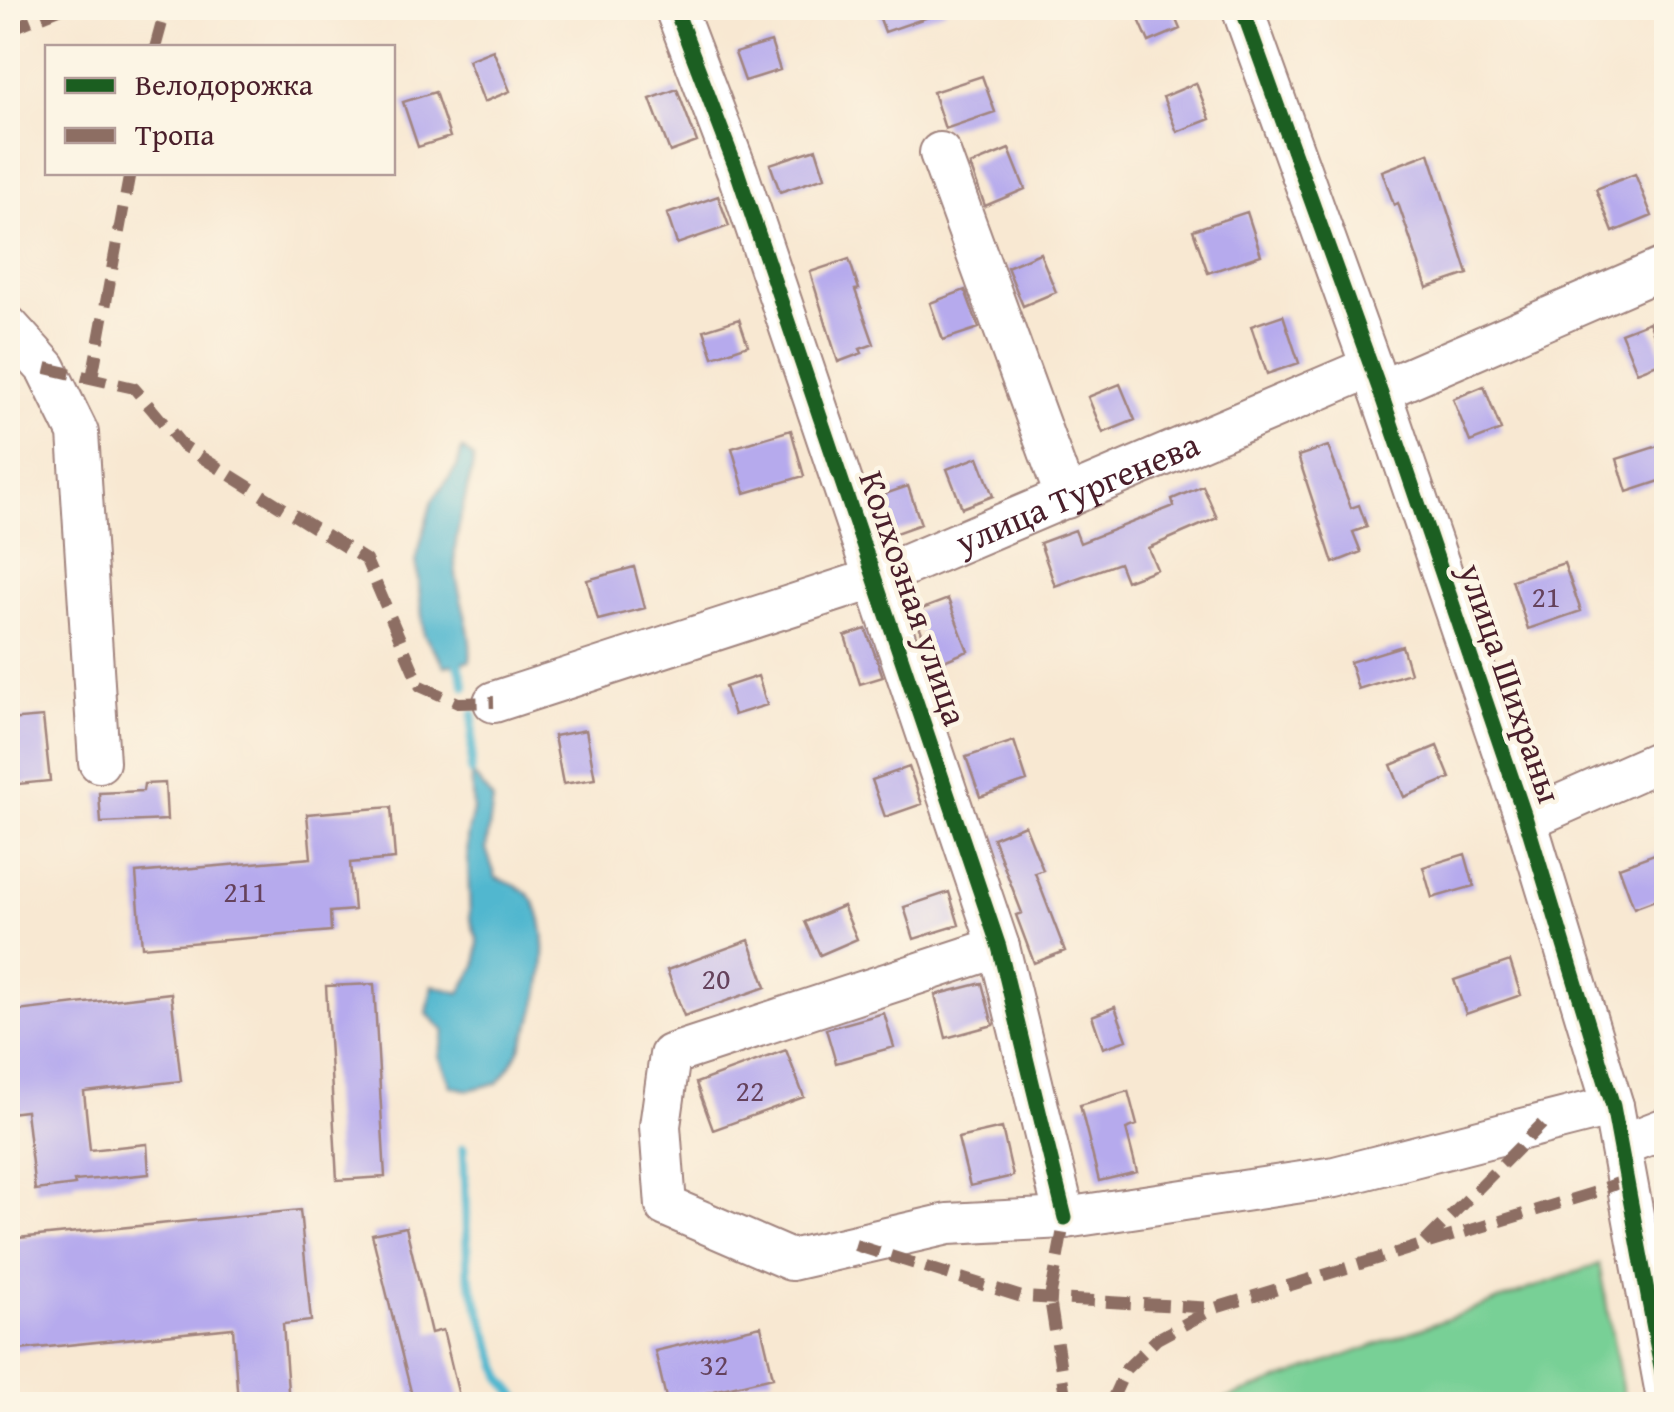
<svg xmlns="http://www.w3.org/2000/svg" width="1674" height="1412" font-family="'Gentium Book Plus',serif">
<rect width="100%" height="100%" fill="#fcf5e5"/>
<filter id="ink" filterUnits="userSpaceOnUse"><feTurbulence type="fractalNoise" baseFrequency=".01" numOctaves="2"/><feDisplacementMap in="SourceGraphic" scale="20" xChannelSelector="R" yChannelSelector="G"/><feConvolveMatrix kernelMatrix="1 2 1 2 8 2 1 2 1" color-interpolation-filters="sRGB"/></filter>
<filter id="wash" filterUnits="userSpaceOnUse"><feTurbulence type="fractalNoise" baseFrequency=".0048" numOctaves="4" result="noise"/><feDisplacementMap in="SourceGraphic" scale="40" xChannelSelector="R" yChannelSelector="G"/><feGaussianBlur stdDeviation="2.25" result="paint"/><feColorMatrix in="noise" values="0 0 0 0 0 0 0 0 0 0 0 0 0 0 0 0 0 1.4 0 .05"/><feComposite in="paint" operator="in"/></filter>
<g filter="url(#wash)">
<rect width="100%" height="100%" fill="#f8e8d2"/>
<path fill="#78d096" stroke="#617860" stroke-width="2.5" d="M1599,1264L1625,1404H1212Z"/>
<path fill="#51b7cf" stroke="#4e6b7d" stroke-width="2.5" d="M462,449L474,458C469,489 457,521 455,551C452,588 474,625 470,661L445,666L424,635L416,560L432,501L457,467Z
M471,772L493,800L486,849L496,878C509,883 527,888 534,902C560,952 532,1043 498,1083L468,1090L451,1086L439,1056L445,1031L427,1014L432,985L460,993L477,964L478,941L470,918L467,837L473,810Z"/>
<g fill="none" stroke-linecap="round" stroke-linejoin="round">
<path stroke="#51b7cf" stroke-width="9" d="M458,663L465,686
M471,772L473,714
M463,1148L468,1274L503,1380L523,1404"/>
</g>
<g id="blocks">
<path fill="#b6aaed" d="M876,8H945L946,11L885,32Z
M1154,8H1171L1180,29L1149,42L1137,15Z
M771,42L780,70L745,81L735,53Z
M493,50L510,91L484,102L468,60Z
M982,76L995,112L945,129L933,92Z
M1196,83L1210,119L1177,132L1163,97Z
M677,89L697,142L670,152L650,99Z
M435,92L450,137L418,147L403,102Z
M816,149L825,177L780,192L770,164Z
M1009,149L1025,189L985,206L970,165Z
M1429,153L1468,274L1427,288L1398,203L1394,205L1382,171Z
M1635,174L1652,216L1613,232L1596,189Z
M718,196L729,226L677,244L667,214Z
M1247,212L1261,255L1208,273L1193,230Z
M1040,253L1056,292L1023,306L1007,267Z
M849,259L859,289L855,290L874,344L860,349L862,353L838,362L810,272Z
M965,290L979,328L943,340L930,303Z
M1283,315L1299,363L1267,374L1251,326Z
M739,319L748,345L713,357L704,330Z
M1649,322L1665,361L1637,372L1621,333Z
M1120,384L1135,420L1103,433L1088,397Z
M1484,386L1501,430L1470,442L1453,399Z
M791,430L804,476L745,493L732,448Z
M1661,445L1666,464V479L1627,492L1617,459Z
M1328,446L1351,508L1359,505L1367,527L1353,532L1361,552L1333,563L1298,456Z
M978,457L993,496L962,508L947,469Z
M908,486L921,524L893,534L879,496Z
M1203,486L1217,518L1148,548L1157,569L1126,581L1119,563L1055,586L1040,543L1075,530L1080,543L1174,506L1172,499Z
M1564,563L1581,611L1528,629L1512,580Z
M634,567L645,608L598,620L587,580Z
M948,599L968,651L934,665L914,612Z
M866,629L883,677L860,684L845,636Z
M1402,646L1410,673L1358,689L1350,662Z
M758,676L767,705L734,715L725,687Z
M43,717L50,781L8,785V720Z
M586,730L595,779L563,784L554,736Z
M1014,741L1027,781L980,797L966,757Z
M1437,746L1450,778L1404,797L1391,765Z
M909,767L922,804L885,817L872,780Z
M165,783L167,820L101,823L99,793L143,791L144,784Z
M391,807L395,859L350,863L354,910L330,912L331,931L142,947L136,873L311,858L307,814Z
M1025,825L1043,870L1035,873L1065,951L1034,963L1016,915L1022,913L993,838Z
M1657,853L1666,879V896L1634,908L1619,867Z
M1465,854L1474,886L1432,898L1423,867Z
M949,892L959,925L914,939L904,907Z
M843,906L857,939L820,955L805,922Z
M749,940L766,987L684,1016L667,970Z
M1510,961L1521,995L1466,1014L1454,980Z
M982,983L993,1025L946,1038L935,995Z
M374,984L385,1177L337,1180L326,986Z
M171,993L181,1081L84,1092L90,1150L147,1144L149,1174L74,1181L75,1185L35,1190L26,1111L8,1113V1012Z
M1115,1007L1127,1040L1103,1048L1092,1016Z
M884,1013L894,1047L836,1063L826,1029Z
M786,1050L804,1097L713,1130L696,1083Z
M1128,1091L1137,1125L1126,1129L1137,1172L1099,1181L1080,1105Z
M1002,1128L1013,1176L970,1186L958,1138Z
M300,1210L311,1321L283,1324L289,1404H238L233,1328L8,1351V1239Z
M406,1227L431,1333L443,1330L461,1404H414L372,1234Z
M761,1326L773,1377L667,1402L655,1351Z"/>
</g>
</g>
<g filter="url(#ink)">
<use href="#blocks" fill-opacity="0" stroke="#a1847e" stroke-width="2.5"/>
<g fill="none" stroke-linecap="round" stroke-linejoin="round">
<g stroke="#a1847e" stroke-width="44">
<g id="minor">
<path d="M675,8L737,171L999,947L1065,1218"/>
<path d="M1242,8L1380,391L1526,820L1613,1106L1666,1394"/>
<path d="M940,153L1066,498"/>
<path d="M8,326L46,368L78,433L99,762"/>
<path d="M1380,391L1666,267"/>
<path id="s1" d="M494,702L876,578L1371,367"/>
<path d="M1526,820L1666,758"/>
<path d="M999,947L670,1055L660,1126L666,1206L791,1260L948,1224L1065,1218L1335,1177L1613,1106"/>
<path d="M1622,1145L1666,1128"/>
</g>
</g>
<use href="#minor" stroke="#fff" stroke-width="40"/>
<path stroke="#8d6e63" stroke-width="12" stroke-dasharray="25 12" stroke-linecap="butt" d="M8,30L62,8
M155,48L166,8
M46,368L134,388L182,445L366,560L420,686L458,703L494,702
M92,378L130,172
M1424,1243L1542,1124
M855,1245L1022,1297L1215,1308L1593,1193L1628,1179
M1063,1404L1064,1389L1050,1299L1065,1218
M1110,1404L1126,1369L1157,1339L1215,1308"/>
<g stroke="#fcf5e5" stroke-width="21">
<path id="cycleway" d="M675,8L737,171L999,947L1065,1218
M1242,8L1380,391L1526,820L1613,1106L1666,1394"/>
</g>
<use href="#cycleway" stroke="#1b5e20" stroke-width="15"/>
</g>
</g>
<g text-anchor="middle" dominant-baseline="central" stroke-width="9" stroke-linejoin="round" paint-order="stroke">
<g font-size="30" fill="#65425c">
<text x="1546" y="596">21</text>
<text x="245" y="891">211</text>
<text x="716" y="978">20</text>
<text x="750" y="1090">22</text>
<text x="714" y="1364">32</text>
</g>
<g font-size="35" fill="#4a1f2b" stroke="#fcf5e5">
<text stroke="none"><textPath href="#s1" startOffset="620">улица Тургенева</textPath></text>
<text transform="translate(914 598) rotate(71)">Колхозная улица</text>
<text transform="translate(1511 683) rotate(71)">улица Шихраны</text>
</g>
</g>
<rect width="1674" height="1412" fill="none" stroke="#fcf5e5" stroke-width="40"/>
<rect x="45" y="45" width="350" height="130" fill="#fcf5e5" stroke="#b59f9b" stroke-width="2.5"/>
<rect x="65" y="78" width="50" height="15" fill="#1b5e20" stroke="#b59f9b" stroke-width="2.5"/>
<text x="135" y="95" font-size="30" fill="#4a1f2b">Велодорожка</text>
<rect x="65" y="128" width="50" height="15" fill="#8d6e63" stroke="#b59f9b" stroke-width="2.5"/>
<text x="135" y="145" font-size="30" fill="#4a1f2b">Тропа</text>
</svg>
